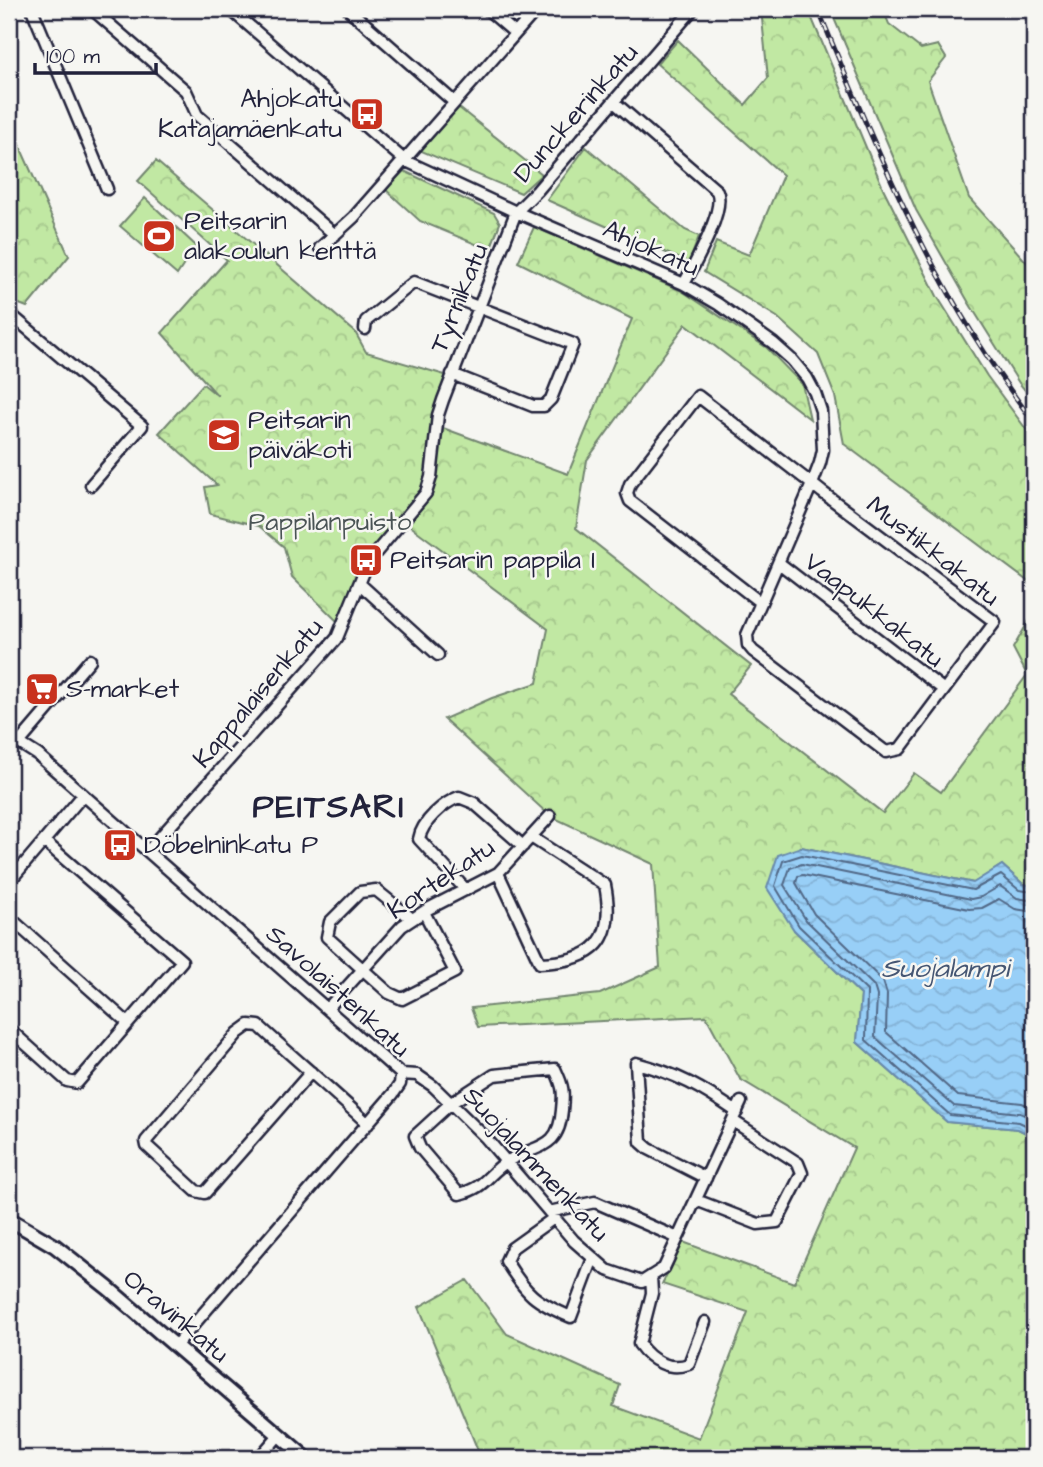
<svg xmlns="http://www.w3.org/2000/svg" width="1043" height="1467" font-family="'Architects Daughter',sans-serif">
<defs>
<pattern id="forest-crowns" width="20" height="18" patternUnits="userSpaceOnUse" patternTransform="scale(1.75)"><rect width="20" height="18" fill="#c1e8a3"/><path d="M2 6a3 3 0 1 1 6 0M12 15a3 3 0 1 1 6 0" fill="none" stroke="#a6c78d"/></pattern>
<pattern id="water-waves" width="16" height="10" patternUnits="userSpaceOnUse" patternTransform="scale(1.75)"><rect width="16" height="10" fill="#98cff7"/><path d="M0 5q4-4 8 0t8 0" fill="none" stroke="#83b1d5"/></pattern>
</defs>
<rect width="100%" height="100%" fill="#f6f6f2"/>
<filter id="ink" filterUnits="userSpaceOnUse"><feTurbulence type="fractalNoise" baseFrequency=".0143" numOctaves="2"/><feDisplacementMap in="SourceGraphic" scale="14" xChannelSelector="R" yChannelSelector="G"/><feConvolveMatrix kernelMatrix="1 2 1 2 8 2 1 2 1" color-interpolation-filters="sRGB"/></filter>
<g filter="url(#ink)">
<path fill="url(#forest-crowns)" stroke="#72856f" stroke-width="2" d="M761,9H808L883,188L937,296L987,376L1034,440V586L844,444L835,396L818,354L777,317L704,272L716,242L749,255L783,175L657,64L678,40L745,105L768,78Z
M830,9H883L889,24L921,49L938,45L946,58L928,81L969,198L1030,266H1034V401L1019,383L969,303L916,210Z
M458,107L542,174L521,193L419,150Z
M9,122L69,256L27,307L9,300Z
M586,147L685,230L699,236L689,263L547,200Z
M156,161L355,332L366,352L445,375L443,428L568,474L632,319L518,262L534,227L682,291L767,348L802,384L810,419L686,324L587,460L576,528L751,666L728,694L883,813L914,773L941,792L1027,675L1013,648L1034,612V886L1023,884L1002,865L974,883L801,847L794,930L861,995L857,1042L947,1122L1018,1129L1034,1137V1458H481L419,1307L467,1280L507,1334L620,1385L613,1406L699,1438L748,1312L662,1284L683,1242L794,1283L854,1148L740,1079L706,1016L478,1027L471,1008L600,994L660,967L653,864L550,816L444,719L492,698L537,683L548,629L401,519L361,565L337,621L292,577L284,547L259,526L210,514L205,487L217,485L159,433L203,384L218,396L162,333L227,260L138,181Z
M404,171L494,213L500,223L490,250L420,221L385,189Z"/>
<path fill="#c1e8a3" stroke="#72856f" stroke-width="2" d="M145,198L196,246L177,275L120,226Z"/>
<path fill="url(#water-waves)" stroke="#698aac" stroke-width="2" d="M801,847L973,883L1002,865L1023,884L1034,886V1137L1018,1129L947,1122L857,1042L861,995L794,930L767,888L778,855Z"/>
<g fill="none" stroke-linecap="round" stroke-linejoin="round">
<path stroke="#516786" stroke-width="2" d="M1034,892L1019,890L1001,875L973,890L802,855L783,861L775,886L799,926L867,991L866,1040L950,1115L1019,1122L1034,1129
M1034,901L1017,898L1000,886L981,897L971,899L802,864L790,868L784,885L806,920L874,986L877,996L875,1037L954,1106L1020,1113L1034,1119
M1034,912L1015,909L999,899L982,908L969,909L803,875L798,876L796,883L814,914L883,981L887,994L886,1032L958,1096L1022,1103L1034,1108"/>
<g stroke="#22223b" stroke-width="15">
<path id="minor" d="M32,9L107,189
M92,9L186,91L197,115L335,235
M230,9L404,160L516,212L684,284L718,304L773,343L792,360L807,378L815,393L821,411L823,450L820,463L812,484L747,635L748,645L753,651L886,752L900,749L995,622L822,492L812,484L698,396L630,484L627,493L630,501L761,603
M348,9L454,102
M487,9L515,33
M614,102L717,191C726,210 694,265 684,284
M320,248L354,217L537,9
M9,313L142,426L91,485
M365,329L366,321L414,282L573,344L551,399L544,406H533L452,374
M779,563L944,690
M360,584L438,655
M9,741L19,743L38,755L401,1074L400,1084L393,1094L176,1345
M19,743L90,660
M148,851L337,638L368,562L426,493L431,477L438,415L443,400L516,212L537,191L693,9
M498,873L540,963C595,961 616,941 605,885L531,837
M9,882L83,795
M466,890L419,839C422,822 443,803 459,797L474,803L523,846
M9,917L128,1023
M412,919L376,890L360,892L330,922L327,937L389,993L402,999L455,972L424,912
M328,1008L402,926L428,909L498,873L550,816
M9,1029L67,1081L77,1083L182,961L44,841
M555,1069C563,1086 564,1091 562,1110C559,1151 536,1144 508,1161C487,1174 486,1188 459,1194L420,1148L415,1136L451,1103L494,1075Z
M311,1072L205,1193L196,1191L147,1146L146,1141L238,1033L249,1025L259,1026C295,1059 332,1090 368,1124
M401,1074L417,1075L433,1086L486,1138L574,1241L607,1270L642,1282L664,1268L741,1102
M706,1178L649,1149L641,1142L636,1063C678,1074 702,1088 737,1112
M696,1200L758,1224L777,1222L802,1173L798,1163L733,1121
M549,1212L595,1202L678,1238
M554,1218L512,1248L506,1261C526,1294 535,1302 571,1317L593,1258
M651,1276L652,1293L639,1344C651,1361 669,1371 689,1364L705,1322
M259,1458L279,1435"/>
</g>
<g stroke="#22223b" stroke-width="18">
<path id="tertiary" d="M9,1219L55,1246L108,1288L306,1458"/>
</g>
<use href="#minor" stroke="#f6f6f2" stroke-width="10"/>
<use href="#tertiary" stroke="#f6f6f2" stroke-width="12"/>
<g stroke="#22223b" stroke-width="5">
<path id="rail" d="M818,9C879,156 935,295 1034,422"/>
</g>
<use href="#rail" stroke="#f6f6f2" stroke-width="2.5" stroke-dasharray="8" stroke-linecap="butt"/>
</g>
</g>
<defs>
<g id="bus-square" transform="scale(1.75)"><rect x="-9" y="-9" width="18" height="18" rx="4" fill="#c8321e" stroke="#f6f6f2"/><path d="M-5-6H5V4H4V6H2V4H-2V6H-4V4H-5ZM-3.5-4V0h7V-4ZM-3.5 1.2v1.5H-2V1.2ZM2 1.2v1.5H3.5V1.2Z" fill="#fff"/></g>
<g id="stadium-square" transform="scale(1.75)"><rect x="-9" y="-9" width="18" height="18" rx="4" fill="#c8321e" stroke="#f6f6f2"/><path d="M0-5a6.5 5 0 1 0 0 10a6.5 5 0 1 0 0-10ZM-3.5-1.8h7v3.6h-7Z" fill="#fff"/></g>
<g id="school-square" transform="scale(1.75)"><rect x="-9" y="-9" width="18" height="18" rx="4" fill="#c8321e" stroke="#f6f6f2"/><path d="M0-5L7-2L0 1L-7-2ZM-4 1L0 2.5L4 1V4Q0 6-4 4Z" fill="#fff"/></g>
<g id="supermarket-square" transform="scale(1.75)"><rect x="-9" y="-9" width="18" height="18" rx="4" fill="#c8321e" stroke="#f6f6f2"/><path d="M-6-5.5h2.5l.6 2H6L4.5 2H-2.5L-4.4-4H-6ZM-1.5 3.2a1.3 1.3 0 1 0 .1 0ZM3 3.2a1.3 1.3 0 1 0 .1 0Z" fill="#fff"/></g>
</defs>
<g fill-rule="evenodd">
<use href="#bus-square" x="367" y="114"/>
<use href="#stadium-square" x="159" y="236"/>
<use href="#school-square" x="224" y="435"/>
<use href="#bus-square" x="366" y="560"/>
<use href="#supermarket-square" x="42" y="689"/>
<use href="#bus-square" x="120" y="845"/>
</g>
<g text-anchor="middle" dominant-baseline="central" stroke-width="5" stroke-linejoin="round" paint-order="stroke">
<g font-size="26" fill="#22223b" stroke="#f6f6f2" text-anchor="start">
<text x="342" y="99" text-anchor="end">Ahjokatu<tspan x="342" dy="30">Katajamäenkatu</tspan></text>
<text x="184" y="221">Peitsarin<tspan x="184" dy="30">alakoulun kenttä</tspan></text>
<text x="248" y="420">Peitsarin<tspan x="248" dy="30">päiväkoti</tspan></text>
<text x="390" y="560">Peitsarin pappila I</text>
<text x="66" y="689">S-market</text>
<text x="144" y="845">Döbelninkatu P</text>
</g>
<g font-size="26" fill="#22223b" stroke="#f6f6f2">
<text transform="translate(576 113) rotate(-49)">Dunckerinkatu</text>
<text transform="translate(651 248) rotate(24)">Ahjokatu</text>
<text transform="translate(459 298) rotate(-68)">Tyrnikatu</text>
<text transform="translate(933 551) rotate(38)">Mustikkakatu</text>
<text transform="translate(874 610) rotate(38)">Vaapukkakatu</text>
<text transform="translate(258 693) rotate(-50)">Kappalaisenkatu</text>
<text transform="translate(441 879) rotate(-34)">Kortekatu</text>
<text transform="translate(338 991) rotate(42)">Savolaistenkatu</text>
<text transform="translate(536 1164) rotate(47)">Suojalammenkatu</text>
<text transform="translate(176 1316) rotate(40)">Oravinkatu</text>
</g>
<g font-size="26" fill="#4a5455" stroke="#f6f6f2">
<text x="330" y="522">Pappilanpuisto</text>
</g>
<g font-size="28" font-style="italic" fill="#455673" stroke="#f6f6f2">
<text x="945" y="968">Suojalampi</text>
</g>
<g font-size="33" font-weight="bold" letter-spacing="2" fill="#22223b" stroke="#f6f6f2">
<text x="329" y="807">PEITSARI</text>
</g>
</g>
<rect width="1043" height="1467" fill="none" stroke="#f6f6f2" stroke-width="35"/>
<rect x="18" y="18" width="1008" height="1432" fill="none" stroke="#22223b" stroke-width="2.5" filter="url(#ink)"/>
<path d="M35 63v10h121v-10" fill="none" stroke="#22223b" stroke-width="3.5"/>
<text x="46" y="63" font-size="21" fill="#22223b" stroke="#f6f6f2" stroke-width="5" paint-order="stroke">100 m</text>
</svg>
